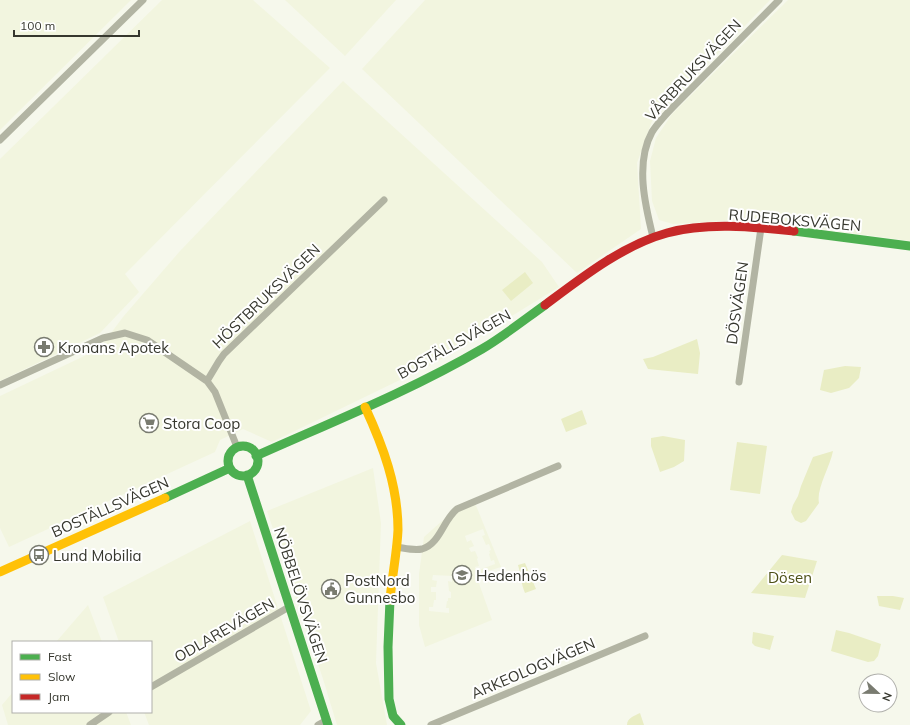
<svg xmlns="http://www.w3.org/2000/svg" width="910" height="725" font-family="Mulish,sans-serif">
<rect width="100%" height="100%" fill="#f6f8ec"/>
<path fill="#f2f5df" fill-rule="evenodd" d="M0,0H131L0,130Z
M162,0H253L330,68L125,274L139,292L100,333L0,381V159Z
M285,0H396L345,56Z
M425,0H770L652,121L637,163L641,229L577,273L362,69Z
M788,0H910V241L807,227L741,220L673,224L659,220L652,201L650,161L656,138L672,114Z
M343,81L542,262L559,287L435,363L272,442L243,429L220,440L215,452L9,547L0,528V396L99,349L123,317L180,251Z
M373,468L381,523L376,663L387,725H337L323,679L267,511Z
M475,503L501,567L476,575L492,620L425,647L419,625V574L424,537L442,521ZM483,529L485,535L482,536L486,545L489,544L491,550L489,551L490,553L489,554L491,561L494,560L495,564L476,571L475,567L479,566L477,559L478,558L475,551L471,552L469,548L474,546L471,540L467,542L465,536ZM433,575L452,576V582L448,581L449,591L451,592V598H448V601H447L446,608H449V613L429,611V607H433L434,600H436V592H431V587H436L437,581L432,580Z
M250,521L311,711L300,725H149L144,712H151V642H119L103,597Z
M88,605L102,642H56Z
M13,692V712H126L131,725H8L2,705Z"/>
<path fill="#e9edc4" d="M525,272L533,283L511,301L502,290Z
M697,339L700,353L698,374L648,369L643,359L653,357Z
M845,366L861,367L859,378L849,388L831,393L820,390L824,370Z
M582,410L587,424L566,432L561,419Z
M663,436L685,440L684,461L674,467L660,472L651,446V438Z
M737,442L767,446L760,494L730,490Z
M833,451C830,467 816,489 819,503L806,521L801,523L795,520L791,512L793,505L798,496L801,486L813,457Z
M782,555L817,561L805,598L751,593Z
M525,563L536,589L525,593C521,584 521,575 518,565Z
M877,596H893L904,598L900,610L879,606Z
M836,630L849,633L881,644L878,656L874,661L868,662L831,651Z
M753,632L774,636L770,650L755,646L752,643Z
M640,713L644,725H627C627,718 634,716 640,713Z"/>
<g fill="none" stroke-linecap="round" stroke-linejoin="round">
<path stroke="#b2b4a3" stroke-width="7" d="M0,140L143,0
M653,237C645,205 635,163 652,132C659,121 669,111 678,102L779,0
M739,382L761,228
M0,385L103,338L125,333L147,340L207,381
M237,447L215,392L207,381L219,361L224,354L384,200
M396,547C404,548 414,551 422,549C440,544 443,520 457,509L558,466
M151,687L289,607
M90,725L109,712
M318,725L327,720
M431,725L645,636"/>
<path stroke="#4caf50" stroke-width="9" d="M794,231L910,246
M228 461a15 15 0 1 1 30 0a15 15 0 1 1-30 0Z
M256,456C332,422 410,391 482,349C504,336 524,320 545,305
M247,475L328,725
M165,498L230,468
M390,600L388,647L389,699L393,716L401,725"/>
<path stroke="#ffc107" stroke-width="9" d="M365,407C383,446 398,486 398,530C397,553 392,576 390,600
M0,572L165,498"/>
<path stroke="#c62828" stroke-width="9" d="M545,305C581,278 623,245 667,233C707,222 754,227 794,231"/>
</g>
<defs>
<g id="pharmacy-ring" transform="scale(1)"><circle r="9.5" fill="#fff" stroke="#797b70" stroke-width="1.5"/><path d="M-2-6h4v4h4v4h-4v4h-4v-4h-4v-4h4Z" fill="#797b70"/></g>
<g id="supermarket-ring" transform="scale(1)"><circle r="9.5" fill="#fff" stroke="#797b70" stroke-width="1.5"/><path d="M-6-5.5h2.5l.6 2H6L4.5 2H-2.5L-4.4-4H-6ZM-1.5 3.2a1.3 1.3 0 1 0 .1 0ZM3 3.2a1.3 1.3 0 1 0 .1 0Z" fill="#797b70"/></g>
<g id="bus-ring" transform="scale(1)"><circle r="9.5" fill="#fff" stroke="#797b70" stroke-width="1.5"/><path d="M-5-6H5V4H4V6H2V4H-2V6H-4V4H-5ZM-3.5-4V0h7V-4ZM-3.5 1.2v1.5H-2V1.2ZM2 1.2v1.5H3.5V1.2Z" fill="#797b70"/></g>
<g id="school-ring" transform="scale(1)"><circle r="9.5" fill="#fff" stroke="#797b70" stroke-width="1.5"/><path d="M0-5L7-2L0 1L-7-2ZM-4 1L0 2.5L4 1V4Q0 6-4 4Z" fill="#797b70"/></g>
<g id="civic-ring" transform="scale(1)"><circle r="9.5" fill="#fff" stroke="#797b70" stroke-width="1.5"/><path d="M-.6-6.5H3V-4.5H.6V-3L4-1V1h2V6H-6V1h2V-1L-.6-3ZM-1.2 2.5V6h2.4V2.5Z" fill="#797b70"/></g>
</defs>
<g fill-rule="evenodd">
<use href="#pharmacy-ring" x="44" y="347"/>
<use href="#supermarket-ring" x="149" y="423"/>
<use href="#bus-ring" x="39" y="555"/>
<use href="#school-ring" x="462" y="575"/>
<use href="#civic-ring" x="331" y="589"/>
</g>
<g text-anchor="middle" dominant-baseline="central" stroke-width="4" stroke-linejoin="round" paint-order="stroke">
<g font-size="15" fill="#36372e" stroke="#fff">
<text transform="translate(693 70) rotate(-47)">VÅRBRUKSVÄGEN</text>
<text transform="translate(795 220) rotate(5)">RUDEBOKSVÄGEN</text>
<text transform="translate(266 296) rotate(-44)">HÖSTBRUKSVÄGEN</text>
<text transform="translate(737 303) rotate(-82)">DÖSVÄGEN</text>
<text transform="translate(454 344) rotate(-29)">BOSTÄLLSVÄGEN</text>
<text transform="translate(110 507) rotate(-24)">BOSTÄLLSVÄGEN</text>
<text transform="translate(301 595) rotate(72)">NÖBBELÖVSVÄGEN</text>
<text transform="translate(224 630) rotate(-30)">ODLAREVÄGEN</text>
<text transform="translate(533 668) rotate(-23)">ARKEOLOGVÄGEN</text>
</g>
<g font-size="15" fill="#36372e" stroke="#fff" text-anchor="start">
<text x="58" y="347">Kronans Apotek</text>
<text x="163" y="423">Stora Coop</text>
<text x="53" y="555">Lund Mobilia</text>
<text x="476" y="575">Hedenhös</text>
<text x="345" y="580">PostNord<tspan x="345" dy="17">Gunnesbo</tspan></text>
</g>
<g font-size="15" fill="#4c4f15" stroke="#fff">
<text x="790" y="577">Dösen</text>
</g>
</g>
<rect x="12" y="641" width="140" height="72" fill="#ffffff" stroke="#afafab"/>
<rect x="20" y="654" width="20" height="6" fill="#4caf50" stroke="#afafab"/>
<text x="48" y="661" font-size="12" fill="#36372e">Fast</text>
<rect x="20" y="674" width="20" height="6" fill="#ffc107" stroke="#afafab"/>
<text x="48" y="681" font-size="12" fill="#36372e">Slow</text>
<rect x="20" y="694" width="20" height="6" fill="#c62828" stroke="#afafab"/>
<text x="48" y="701" font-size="12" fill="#36372e">Jam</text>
<g transform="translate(878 693) rotate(112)"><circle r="19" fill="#ffffff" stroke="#afafab"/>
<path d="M0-3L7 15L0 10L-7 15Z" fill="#797b70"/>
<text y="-6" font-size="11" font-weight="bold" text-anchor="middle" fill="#36372e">N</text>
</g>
<path d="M14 30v6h125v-6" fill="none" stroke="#36372e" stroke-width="2"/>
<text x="20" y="30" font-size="12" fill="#36372e" stroke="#ffffff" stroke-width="3" paint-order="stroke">100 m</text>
</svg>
